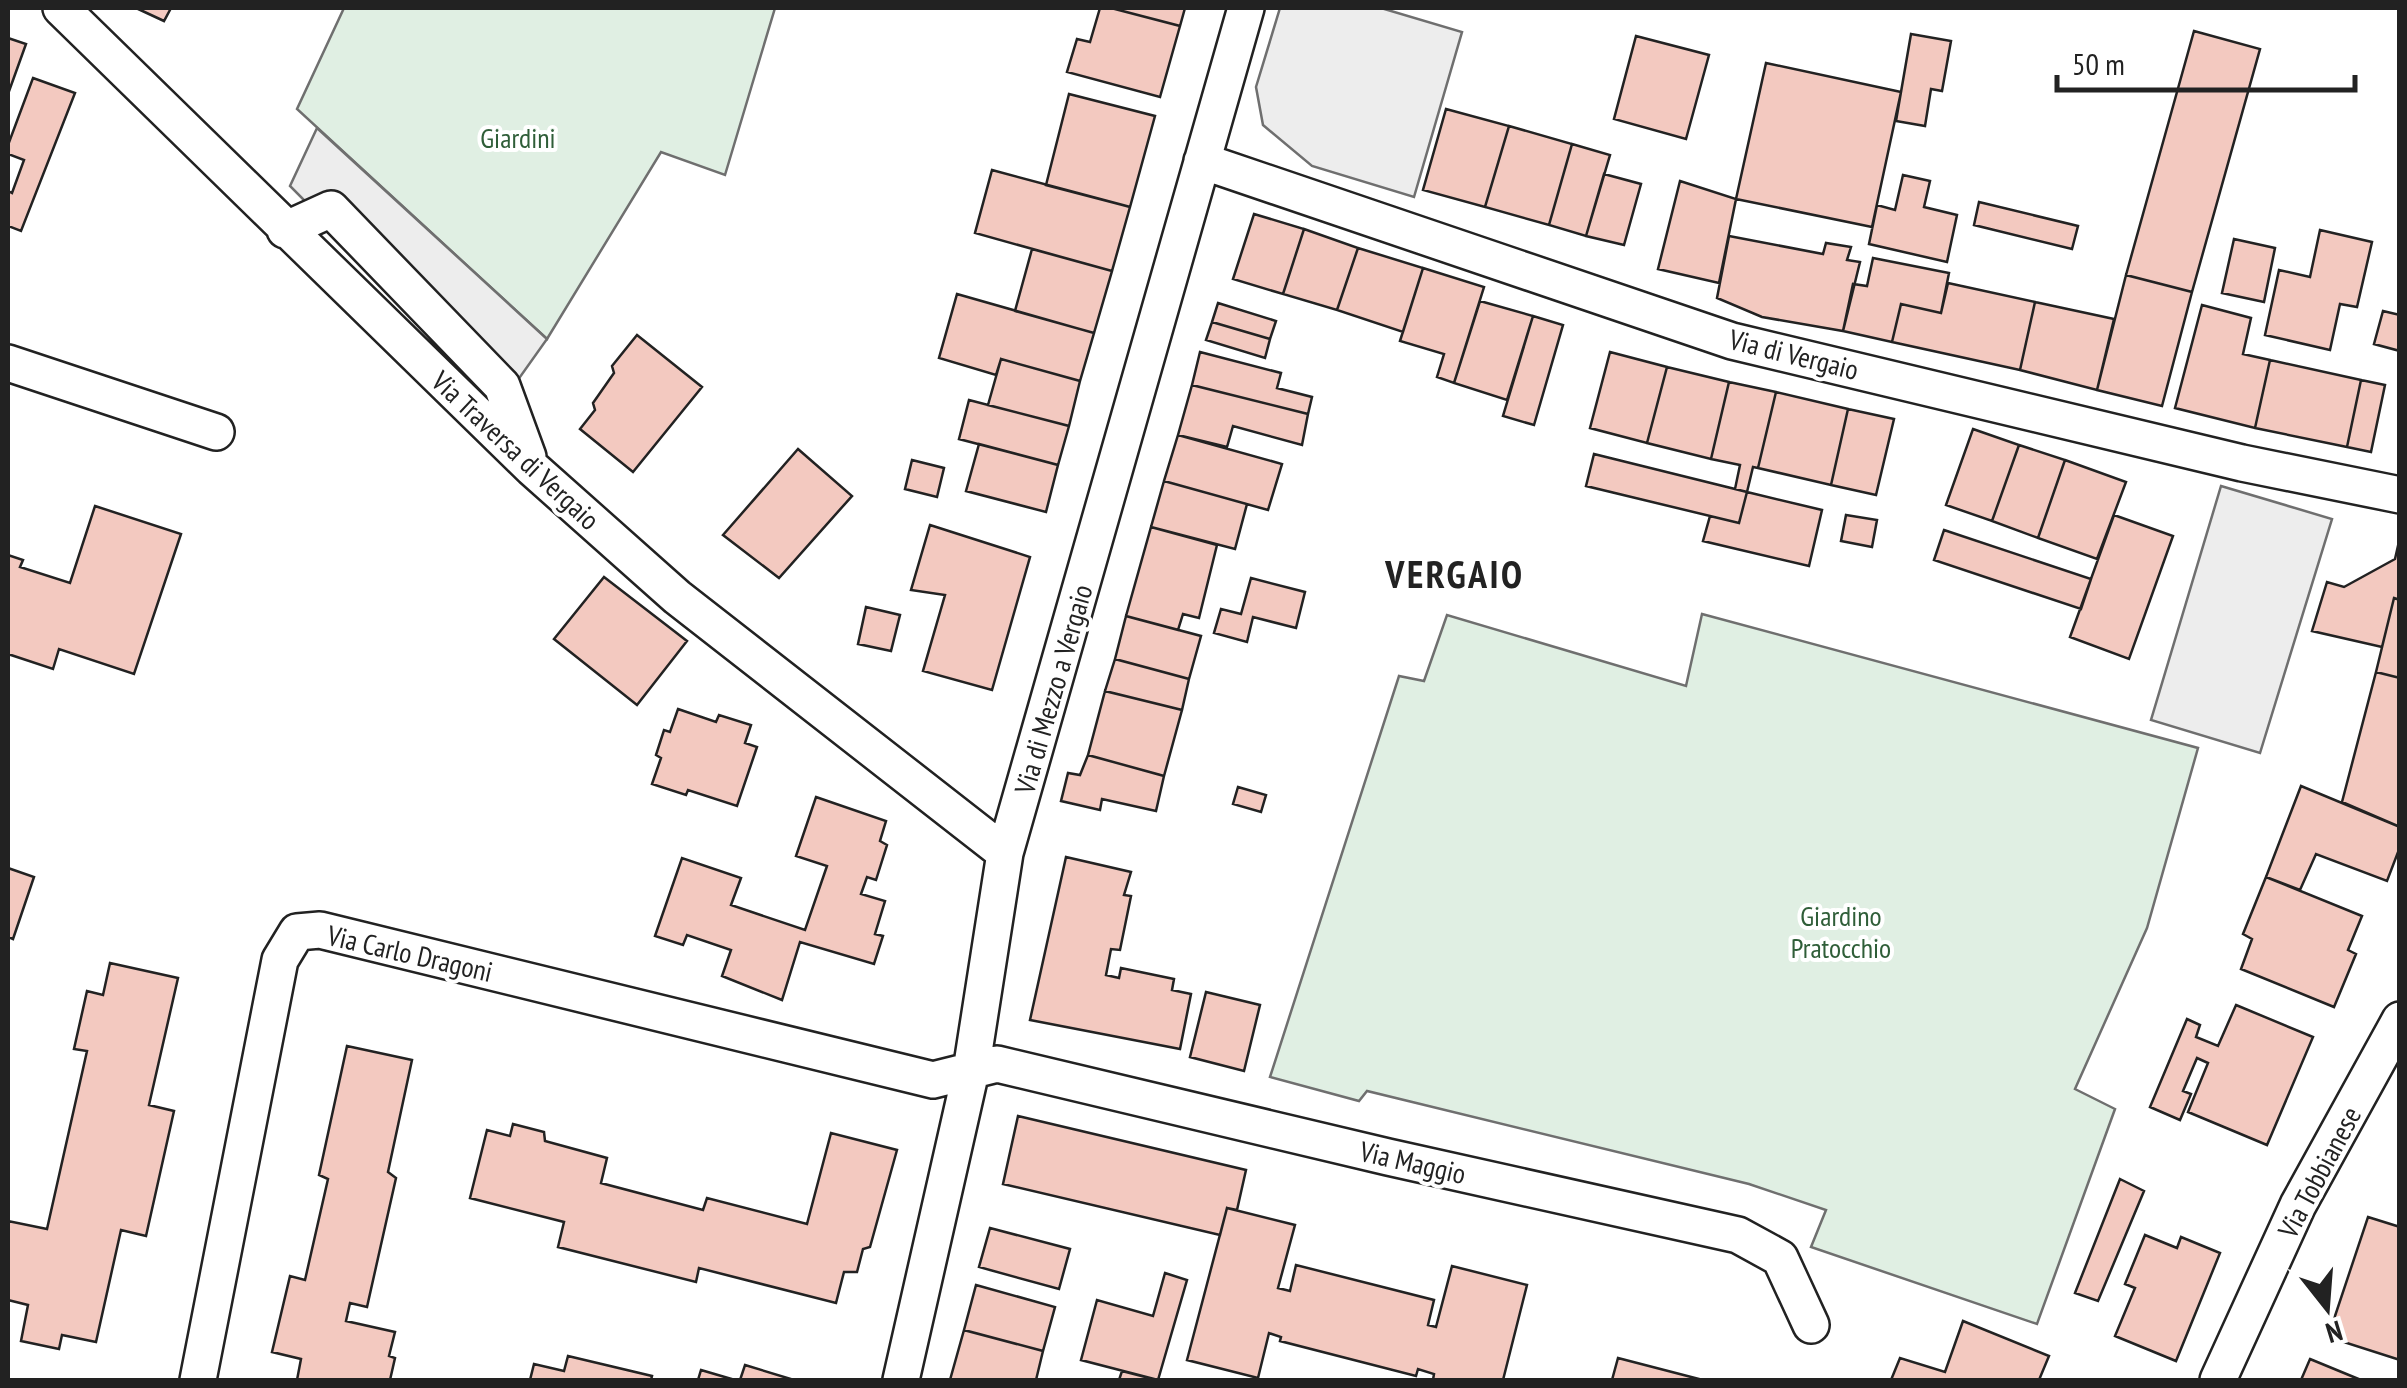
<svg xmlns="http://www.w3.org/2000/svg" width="2407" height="1388" font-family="'PT Sans Narrow',sans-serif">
<rect width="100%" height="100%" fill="#fff"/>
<path fill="#e0efe3" stroke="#6f6f6f" stroke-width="2.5" d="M344,8H775L725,175L661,152L547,339L297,109Z
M1702,614L2198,748L2147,928L2075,1089L2115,1109L2037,1324L1811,1247L1826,1210L1749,1184L1367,1091L1359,1101L1270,1077L1399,676L1424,681L1447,615L1686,686Z"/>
<path fill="#ededed" stroke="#6f6f6f" stroke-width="2.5" d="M1280,8H1381L1462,32L1414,197L1312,166L1263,125L1256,87Z
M317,128L547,339L503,401L290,186Z
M2221,486L2332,519L2260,753L2151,720Z"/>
<path fill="#f3c9c0" stroke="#222" stroke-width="2.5" d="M136,8H171L164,21Z
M1100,8H1111L1180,26L1160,97L1067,72L1077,39L1090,42Z
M1111,8H1185L1180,26Z
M2194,31L2260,49L2192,292L2126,275Z
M1911,34L1951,41L1942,91L1931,89L1925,126L1896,121Z
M1636,36L1709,55L1686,139L1614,119Z
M8,38L26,44L8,94Z
M1766,63L1901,92L1872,227L1736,199Z
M33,78L75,93L21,231L8,226V191L12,193L24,160L8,154V145Z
M1069,94L1155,116L1130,207L1046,185Z
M1446,109L1509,126L1485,207L1423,190Z
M1509,126L1572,144L1549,225L1485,207Z
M1572,144L1610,155L1586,236L1549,225Z
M992,170L1130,207L1112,271L975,233Z
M1604,174L1641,184L1624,245L1586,236Z
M1903,175L1930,181L1924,207L1957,215L1947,262L1869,244L1877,205L1895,210Z
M1680,181L1736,199L1719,283L1658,269Z
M1979,202L2078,226L2072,249L1974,225Z
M1254,214L1304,229L1283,294L1233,279Z
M1304,229L1358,248L1337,310L1283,294Z
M2320,230L2372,242L2357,307L2340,304L2330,350L2265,335L2279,270L2310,277Z
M1729,236L1823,254L1826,243L1851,247L1847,260L1860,262L1843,331L1762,317L1717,298Z
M2234,239L2275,248L2264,302L2222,293Z
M1358,248L1423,268L1403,332L1337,310Z
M1032,249L1112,271L1094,333L1015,311Z
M1873,258L1949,273L1941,313L1901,304L1892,342L1843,331L1853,284L1867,286Z
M1423,268L1484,287L1454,383L1437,377L1444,354L1400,341Z
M2126,275L2192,292L2162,406L2097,390Z
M1948,283L2035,302L2020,370L1892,342L1901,304L1941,313Z
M957,294L1094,333L1080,381L1001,359L996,375L939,358Z
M1480,301L1533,316L1507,400L1454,383Z
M2035,302L2114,319L2097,390L2020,370Z
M1218,303L1276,321L1270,339L1212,322Z
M2202,305L2251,318L2243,354L2270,360L2255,428L2175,408Z
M2383,311L2400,315V351L2374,344Z
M1533,316L1563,325L1534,425L1503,416Z
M1212,322L1270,339L1265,358L1206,340Z
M637,335L702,387L633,472L580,429L595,410L593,403L614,373L612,366Z
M1200,352L1281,373L1277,388L1312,397L1308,414L1192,385Z
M1610,352L1667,367L1647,443L1590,428Z
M1001,359L1080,381L1069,426L988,405Z
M2270,360L2361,380L2347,447L2255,428Z
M1667,367L1729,382L1711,459L1647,443Z
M2361,380L2385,385L2371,452L2347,447Z
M1729,382L1776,392L1758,468L1753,467L1747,492L1735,489L1740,465L1711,459Z
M1192,385L1308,414L1302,445L1233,426L1227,447L1178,435Z
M1776,392L1848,409L1831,485L1758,468Z
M969,400L1069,426L1058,465L959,439Z
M1848,409L1894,419L1876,495L1831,485Z
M1973,429L2019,445L1992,521L1946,505Z
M1178,435L1282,464L1268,510L1164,481Z
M979,444L1058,465L1046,512L966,491Z
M2019,445L2065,460L2038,538L1992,521Z
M798,449L852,496L779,578L723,535Z
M1594,454L1747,492L1739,523L1586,486Z
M912,460L944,468L937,497L905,489Z
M2065,460L2126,482L2097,559L2038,538Z
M1164,481L1247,504L1235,549L1151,527Z
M1747,492L1822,510L1809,566L1703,541L1710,516L1739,523Z
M95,506L181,534L134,674L59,649L53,669L8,654V555L23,560L20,567L70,583Z
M1846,515L1877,520L1872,547L1841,541Z
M2114,515L2173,536L2129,659L2070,637Z
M930,525L1030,557L992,690L923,671L945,595L911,590Z
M1151,527L1217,545L1199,618L1183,614L1178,630L1126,616Z
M1944,530L2091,579L2081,609L1934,560Z
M2400,537V600L2394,598L2382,647L2312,631L2327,582L2344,587L2395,559Z
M604,577L687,641L637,705L554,639Z
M1251,578L1305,592L1296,628L1253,617L1247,642L1214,633L1221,609L1241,614Z
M2394,598L2400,600V678L2376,672Z
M866,607L900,615L891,651L858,644Z
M1126,616L1201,636L1189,679L1115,659Z
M1115,659L1189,679L1182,710L1105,691Z
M2376,672L2400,678V827L2342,802Z
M1105,691L1182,710L1164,776L1088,755Z
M678,709L716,722L719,715L751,725L745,743L757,747L737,806L688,790L686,795L652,784L661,758L656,755L664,730L670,732Z
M1088,755L1164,776L1156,811L1102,799L1100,810L1061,801L1068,773L1080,775Z
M2301,786L2400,827V847L2387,881L2316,854L2300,890L2266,877Z
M1238,787L1266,795L1261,812L1233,804Z
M816,797L886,821L880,841L887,845L876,880L867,877L861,894L885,901L875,934L883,936L874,964L800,942L782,1000L722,976L731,950L687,935L683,945L655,936L682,858L741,878L731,905L805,930L827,866L796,856Z
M1066,857L1131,872L1124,895L1131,896L1120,950L1111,949L1106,975L1119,978L1121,968L1174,979L1172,990L1191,994L1180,1049L1030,1020Z
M8,868L34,877L13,939L8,937Z
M2266,877L2362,916L2348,950L2356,954L2334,1007L2241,969L2252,939L2243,934Z
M110,963L178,978L149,1105L174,1111L146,1236L121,1230L96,1342L62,1335L59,1349L21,1341L28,1305L8,1300V1221L47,1229L87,1051L74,1049L87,991L103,995Z
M1206,992L1260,1005L1244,1071L1190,1057Z
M2236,1005L2313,1037L2267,1145L2188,1112L2208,1063L2197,1058L2183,1091L2191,1094L2180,1120L2150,1107L2187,1019L2200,1025L2196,1037L2218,1046Z
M347,1046L412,1060L388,1172L396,1178L367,1307L350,1303L346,1321L395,1332L389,1356L395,1358L390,1380H297L301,1359L272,1352L290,1276L305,1280L328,1179L319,1175Z
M1018,1116L1246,1170L1237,1210L1227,1208L1220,1235L1003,1184Z
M513,1124L544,1132L545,1141L607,1158L601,1183L703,1210L707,1198L807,1224L831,1133L897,1150L870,1247L863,1249L857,1272H844L836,1303L699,1268L696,1282L558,1247L564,1222L470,1198L487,1130L510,1136Z
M2120,1179L2144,1191L2098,1301L2075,1293Z
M1227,1208L1295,1225L1278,1288L1290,1291L1296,1265L1434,1300L1428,1325L1436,1327L1452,1266L1527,1285L1503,1380H1433L1434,1374L1418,1369L1416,1376L1280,1341L1281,1337L1269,1333L1258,1378L1187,1360Z
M2368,1217L2400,1227V1360L2328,1337Z
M990,1228L1070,1249L1059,1289L979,1267Z
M2145,1235L2177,1248L2181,1237L2220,1253L2176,1361L2115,1336L2135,1288L2125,1284Z
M1165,1273L1187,1280L1158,1380L1081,1360L1097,1300L1153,1316Z
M976,1285L1055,1307L1043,1351L964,1330Z
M1963,1321L2049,1356L2039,1380H1891L1900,1358L1945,1372Z
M964,1330L1043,1351L1036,1380H950Z
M568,1356L652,1376L651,1380H530L534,1364L564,1371Z
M1618,1358L1699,1379V1380H1612Z
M2310,1359L2361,1380H2301Z
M745,1365L794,1380H740Z
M701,1370L735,1380H698Z
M1122,1371L1157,1380H1119Z"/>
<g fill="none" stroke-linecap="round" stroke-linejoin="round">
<g stroke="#222" stroke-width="40">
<path id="street" d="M61,8L532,468L677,597L1005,853
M1202,161L1732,341L2242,463L2400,495
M285,230L331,209L502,386L528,457
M8,363L216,432
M198,1380L280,960L297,932L320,930L933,1080L997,1064L1388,1157L1738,1235L1780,1258L1811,1325
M901,1380L971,1071L1005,853L1246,8
M2218,1380L2298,1205L2400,1020"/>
</g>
<use href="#street" stroke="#fff" stroke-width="35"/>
</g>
<g text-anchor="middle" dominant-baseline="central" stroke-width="8" stroke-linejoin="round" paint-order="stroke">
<g font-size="28" fill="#2f5e38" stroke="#fff">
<text x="518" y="137">Giardini</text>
<text x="1841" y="915">Giardino<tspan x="1841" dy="32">Pratocchio</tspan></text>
</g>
<g font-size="28" fill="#222" stroke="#fff">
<text transform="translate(1794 354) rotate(14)">Via di Vergaio</text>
<text transform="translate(516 450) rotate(43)">Via Traversa di Vergaio</text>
<text transform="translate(1053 689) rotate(-74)">Via di Mezzo a Vergaio</text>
<text transform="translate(410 953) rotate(13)">Via Carlo Dragoni</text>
<text transform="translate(1413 1162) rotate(13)">Via Maggio</text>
<text transform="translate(2319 1172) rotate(-62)">Via Tobbianese</text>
</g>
<g font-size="38" font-weight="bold" letter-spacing="2.5" fill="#222" stroke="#fff">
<text x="1455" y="573">VERGAIO</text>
</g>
</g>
<rect width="2407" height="1388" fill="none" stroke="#222222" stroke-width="20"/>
<g transform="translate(2327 1308) rotate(163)" stroke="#ffffff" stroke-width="8" paint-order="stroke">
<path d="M0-8L18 38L0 25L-18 38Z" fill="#222222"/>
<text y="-15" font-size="28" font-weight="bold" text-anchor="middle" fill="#222222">N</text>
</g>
<path d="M2057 75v15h298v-15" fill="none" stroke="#222222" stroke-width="5"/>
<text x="2072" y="75" font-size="30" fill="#222222" stroke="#ffffff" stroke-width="8" paint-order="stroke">50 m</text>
</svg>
